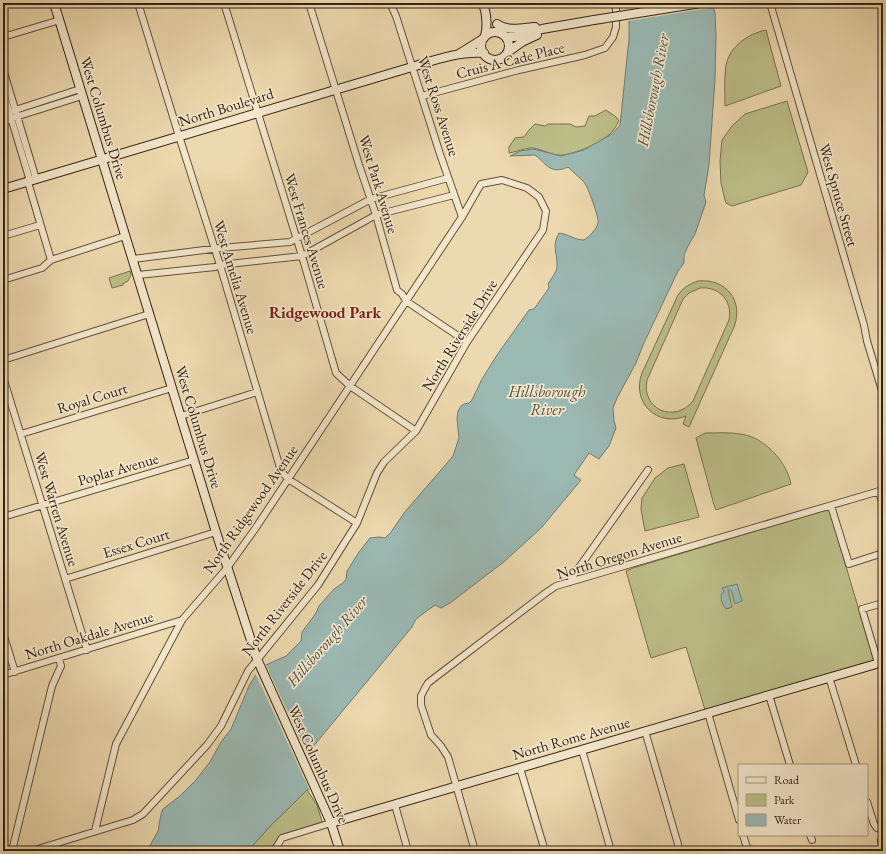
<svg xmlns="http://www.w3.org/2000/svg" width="886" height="854" font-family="'EB Garamond',serif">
<rect width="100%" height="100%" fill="#edd9af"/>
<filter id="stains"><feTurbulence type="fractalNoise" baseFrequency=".005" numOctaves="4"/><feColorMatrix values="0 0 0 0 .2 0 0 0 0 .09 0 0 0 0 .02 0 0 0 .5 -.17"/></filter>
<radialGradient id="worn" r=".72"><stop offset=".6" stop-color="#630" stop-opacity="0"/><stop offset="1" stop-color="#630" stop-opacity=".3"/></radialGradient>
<path fill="#bcbe88" stroke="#78704e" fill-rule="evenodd" d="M766,30L781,86L725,106C725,92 724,78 726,65C730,46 748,34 766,30Z
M787,101L808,172L801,185L732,206L726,203L725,200L721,183L720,161L722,140L732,126L745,114Z
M606,110L616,117L619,121C616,126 614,130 610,134C601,143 569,157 557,155C547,153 539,148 530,148C522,149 516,152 509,153V147L515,138L524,137L529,130L535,124L545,126L548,124H570L576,127L585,126L589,116H595Z
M130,271L131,275L128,281L124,283L123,285L112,288L109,278Z
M698,281C726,278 744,301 734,327L689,427L683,424L686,416C657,428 631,402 642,373L678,295C683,288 689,284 698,281ZM700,288C719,286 733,301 729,320L693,401C674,424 641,409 647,380L683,299L689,293Z
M705,433C717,433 729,432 740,434C760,436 779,454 787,472C789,476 790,480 791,484L716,510L714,505L696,438Z
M684,464L699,517L645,531L641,509L642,498L655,478L668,468Z
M829,509L874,661L705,710L686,647L651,658L626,571L633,568Z
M307,790L317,805L322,822L280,835L270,851H248L272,824L289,808Z"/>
<path fill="#9bb9b3" stroke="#717d74" d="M628,3H712L715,13L716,36L715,79L709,165L704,195L706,202L695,234L688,246L684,255V263L678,271L643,345L636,363L617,398L613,408L614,421L616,428L609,446L599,459L589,453L574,475L581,480L542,527L505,561L450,603L441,608L435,605L416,619L412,627L312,748L323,783L307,790L289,808L272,824L248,851H147L158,831L161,814L163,809L181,795L195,781L210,762L221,742L231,729L249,686L256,674L266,665L286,656L301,641L302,632L316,613L319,606L334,589L343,583L346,579L347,571L359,552L370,538L379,537L385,538L391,532L404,513L453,456L459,438L457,419L458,411L461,406L464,404L469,403L472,400L482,379L497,355L529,310L534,309L549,288L548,284C551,279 556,273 557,267C558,254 551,246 559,233C568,234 575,240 584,240C590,236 596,230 598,223C599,217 588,187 584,182C579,177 573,172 568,167C550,175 547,164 535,155L510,156L520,151L533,149L561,156L584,150L612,134L620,125L629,39V10Z
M737,584L742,601L735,604L731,590H728L732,607L726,609C722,604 720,599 722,593L724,592L722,588Z"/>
<path fill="#edd9af" d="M659,3H714L715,7L628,21L627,8Z
M265,663L322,785L310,791L257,677L255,674Z"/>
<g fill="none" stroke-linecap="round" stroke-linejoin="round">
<g stroke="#62503c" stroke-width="8">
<path id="street" d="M138,3L179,136L220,265L281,471L288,479L357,523
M224,3L302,256L336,373L350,386L416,431
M309,3L359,165L376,215L397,290L402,294L406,301L467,342
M390,3L396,16L440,154L462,217
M770,3L864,325L867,341L883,394
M3,37L60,20
M3,69L36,179
M3,91L30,181
M422,96L519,70L585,55L605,48L613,37L616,27V3
M3,114L80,89
M3,121L82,96
M28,182L51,260
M3,236L40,225
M133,259L220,248L290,242L371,199L448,178
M138,275L215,267L220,265L302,256L376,215L454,195
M3,280L42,268L51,260L125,236
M3,360L149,314
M3,377L87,650
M181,416L257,392
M21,434L172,388
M879,492L883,505
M831,506L849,564L883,553
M3,517L194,460
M65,579L216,532
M570,582L573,576L648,470
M3,633L15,672
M878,663L862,609L883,603
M3,675L182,620
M829,677L856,765
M769,695L790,765
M708,713L739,820
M645,731L680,851
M582,750L611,851
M520,768L545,851
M867,802L874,824L877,828L883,830
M395,805L408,851
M743,835L748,851
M810,835L812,840
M881,841L883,850
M12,851L52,686L61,666L59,658
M31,851L133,820L143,814L207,745L221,726L248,671L318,585L357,523L377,473L384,462L416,431L467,342L543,230L546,211L539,197L527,188L502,180L481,184L462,217L255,529L227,568L182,620L116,744L95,831
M274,851L282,838L331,823
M475,851L448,757L441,746L431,735L421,705V696L424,690L428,683L437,676L547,592L556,586L883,490"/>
</g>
<g stroke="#332315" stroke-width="10">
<path id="secondary" d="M54,3L216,532L257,659L331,823L340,851
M483,3C487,15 488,24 485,36
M497,24C508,32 522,28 535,27
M481 46a14 14 0 1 1 28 0a14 14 0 1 1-28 0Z
M506,37H515L542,29L594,20
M508,52L522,42L537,35
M459,54L483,39
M3,189L412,67C435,60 460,51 484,53
M331,823L883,662"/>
</g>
<use href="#street" stroke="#f3e6cb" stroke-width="6"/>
<use href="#secondary" stroke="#f3e6cb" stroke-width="8"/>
<g stroke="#332315" stroke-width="10" stroke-linecap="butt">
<path id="secondary-bridge" d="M594,20L701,3"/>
</g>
<use href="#secondary-bridge" stroke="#f3e6cb" stroke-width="8"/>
</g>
<g text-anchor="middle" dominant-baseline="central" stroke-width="3.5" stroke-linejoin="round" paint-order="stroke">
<g font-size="15" fill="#332315" stroke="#f3e6cb">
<text transform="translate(510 60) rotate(-14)">Cruis A Cade Place</text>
<text transform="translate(439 106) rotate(72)">West Ross Avenue</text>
<text transform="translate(226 107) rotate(-17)">North Boulevard</text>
<text transform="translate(104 118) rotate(73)">West Columbus Drive</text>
<text transform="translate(379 184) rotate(73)">West Park Avenue</text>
<text transform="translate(839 195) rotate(74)">West Spruce Street</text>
<text transform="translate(307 231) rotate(73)">West Frances Avenue</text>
<text transform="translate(236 277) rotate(73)">West Amelia Avenue</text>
<text transform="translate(459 335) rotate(-58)">North Riverside Drive</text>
<text transform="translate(92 398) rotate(-17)">Royal Court</text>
<text transform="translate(199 427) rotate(73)">West Columbus Drive</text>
<text transform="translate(118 469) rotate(-16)">Poplar Avenue</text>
<text transform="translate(57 509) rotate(73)">West Warren Avenue</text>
<text transform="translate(250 509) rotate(-55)">North Ridgewood Avenue</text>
<text transform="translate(136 543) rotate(-17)">Essex Court</text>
<text transform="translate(619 555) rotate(-17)">North Oregon Avenue</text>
<text transform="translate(284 603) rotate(-52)">North Riverside Drive</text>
<text transform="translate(89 635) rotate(-17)">North Oakdale Avenue</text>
<text transform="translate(571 738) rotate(-16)">North Rome Avenue</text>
<text transform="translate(319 764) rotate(66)">West Columbus Drive</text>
</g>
<g font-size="16" font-style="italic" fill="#525044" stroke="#f3e6cb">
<text transform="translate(653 90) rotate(-79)">Hillsborough River</text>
<text x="547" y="391">Hillsborough<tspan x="547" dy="18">River</tspan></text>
<text transform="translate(327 641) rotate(-49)">Hillsborough River</text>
</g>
<g font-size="16" font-weight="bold" fill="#7a1f14" stroke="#f3e6cb">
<text x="325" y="312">Ridgewood Park</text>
</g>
</g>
<rect width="886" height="854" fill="none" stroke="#edd9af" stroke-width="16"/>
<rect x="4" y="4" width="878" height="846" fill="none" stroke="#332315" stroke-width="2"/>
<rect x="8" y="8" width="870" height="838" fill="none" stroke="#332315"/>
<rect x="738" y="764" width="130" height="72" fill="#f3e6cb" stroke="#a69882"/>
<rect x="746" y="777" width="20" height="6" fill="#f3e6cb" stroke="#a69882"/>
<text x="774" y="784" font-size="12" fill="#332315">Road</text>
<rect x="746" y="794" width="20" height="12" fill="#bcbe88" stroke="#a69882"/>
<text x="774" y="804" font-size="12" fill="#332315">Park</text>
<rect x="746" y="814" width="20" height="12" fill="#9bb9b3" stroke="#a69882"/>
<text x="774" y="824" font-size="12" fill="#332315">Water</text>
<rect width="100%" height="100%" filter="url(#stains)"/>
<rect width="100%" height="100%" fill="url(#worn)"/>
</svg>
